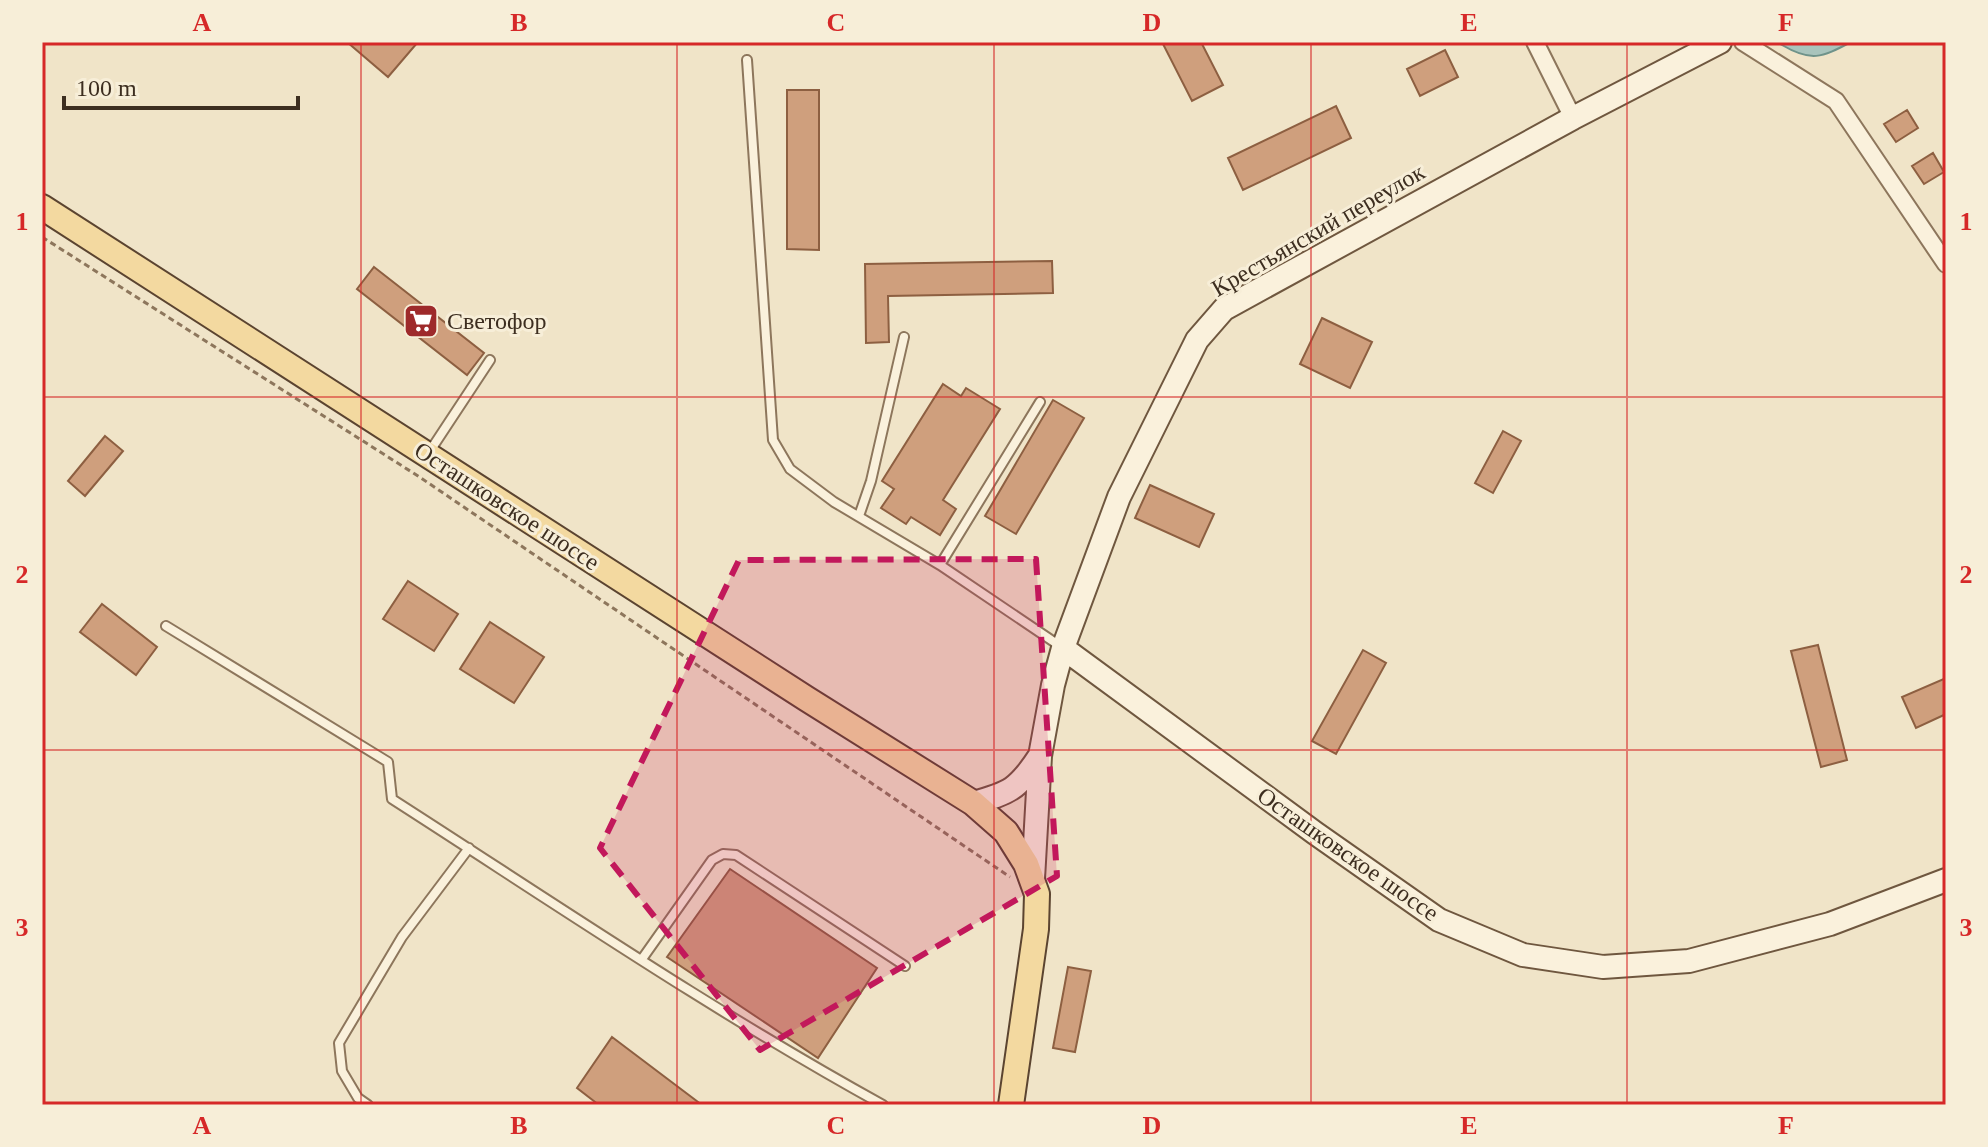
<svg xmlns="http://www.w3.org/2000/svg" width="1988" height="1147" font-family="Georgia,serif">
<rect width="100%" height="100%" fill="#f0e4c8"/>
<path fill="#a9c4bc" stroke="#6f938a" stroke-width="2" d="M1787,42H1851C1821,58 1811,62 1782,45Z"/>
<path fill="#cf9f7d" stroke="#8d5f41" stroke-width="2" d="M347,42H418L388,77Z
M1162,42H1201L1223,85L1192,101Z
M1445,50L1458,77L1420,96L1407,69Z
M787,90H819V250L787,249Z
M1336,106L1351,138L1243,190L1228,158Z
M1907,110L1918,128L1896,142L1884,124Z
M1933,153L1944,172L1924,184L1912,166Z
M1052,261L1053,293L888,296L889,342L866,343L865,264Z
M374,267L484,353L467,375L357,289Z
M1322,318L1372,342L1350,388L1300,364Z
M943,384L961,396L966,388L1000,409L943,500L956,509L940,535L911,517L906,524L881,508L894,489L882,481Z
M1053,400L1084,418L1016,534L985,516Z
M1503,431L1521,441L1493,493L1475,483Z
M105,436L123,451L85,496L68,481Z
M1150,485L1214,514L1199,547L1135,518Z
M408,581L458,614L434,651L383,619Z
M102,604L157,647L136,675L80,632Z
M490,622L544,657L514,703L460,669Z
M1818,645L1847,760L1821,767L1791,651Z
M1363,650L1386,663L1336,754L1312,741Z
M1946,678V714L1916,728L1902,697Z
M730,869L877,968L818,1058L667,957Z
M1068,967L1091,971L1075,1052L1053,1048Z
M612,1037L702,1105H599L577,1088Z"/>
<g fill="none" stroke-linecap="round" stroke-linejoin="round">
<g stroke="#8d765c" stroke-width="12">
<path id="lane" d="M747,60L773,440L790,469L834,502L940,565L1063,648
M430,451L490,360
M859,516L871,481L904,337
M940,565L1040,402
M166,626L388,762L392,799C554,903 714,1012 883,1105
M642,959L712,860L723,854L736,855L905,966
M368,1105L358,1098L342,1071L339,1043L402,937L469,848"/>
</g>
<g stroke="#8d765c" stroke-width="20">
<path id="street" d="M1535,42L1573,118
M1743,42L1836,101L1946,264"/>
</g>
<g stroke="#6f573f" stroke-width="26">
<path id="secondary" d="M1063,648L1315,833L1439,920L1523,955L1603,967L1689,961L1830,924L1946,880
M973,803C1010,793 1018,789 1039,757
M1033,879L1040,756L1053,685L1063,648L1119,497L1197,340L1224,309L1573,118L1720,42"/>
</g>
<g stroke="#5b4430" stroke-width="28">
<path id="primary" d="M42,207L807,699L973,803L1006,832L1026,864L1037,894L1036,929L1011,1105"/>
</g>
<path stroke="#8d765c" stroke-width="3" stroke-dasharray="6 4" stroke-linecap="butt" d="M42,237L418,476L1010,877"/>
<use href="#lane" stroke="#faf1dc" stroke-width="8"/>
<use href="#street" stroke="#faf1dc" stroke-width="16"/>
<use href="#secondary" stroke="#faf1dc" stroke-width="22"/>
<use href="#primary" stroke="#f3d9a0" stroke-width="24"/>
</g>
<path fill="#c2185b" fill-opacity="0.2" stroke="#c2185b" stroke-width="6" stroke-dasharray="16 10" stroke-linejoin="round" d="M1036,559L1057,876L760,1050L600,848L739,560Z"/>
<path fill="none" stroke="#d62828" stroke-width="2" stroke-opacity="0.55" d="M361,42V1105M677,42V1105M994,42V1105M1311,42V1105M1627,42V1105M42,397H1946M42,750H1946"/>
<defs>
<g id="supermarket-square" transform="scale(1.8)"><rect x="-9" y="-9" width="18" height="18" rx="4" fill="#9e2a2b" stroke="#f7eed8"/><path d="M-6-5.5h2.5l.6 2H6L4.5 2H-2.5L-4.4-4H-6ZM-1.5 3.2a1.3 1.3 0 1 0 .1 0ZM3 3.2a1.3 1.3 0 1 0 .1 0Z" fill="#fff"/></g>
</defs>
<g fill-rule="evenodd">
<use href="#supermarket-square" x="421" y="321"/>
</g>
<g text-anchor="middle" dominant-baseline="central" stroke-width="6" stroke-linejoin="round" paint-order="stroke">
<g font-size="24" fill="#3d2e20" stroke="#f7eed8">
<text transform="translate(1318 230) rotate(-30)">Крестьянский переулок</text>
<text transform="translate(507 506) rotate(33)">Осташковское шоссе</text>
<text transform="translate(1348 854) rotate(35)">Осташковское шоссе</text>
</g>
<g font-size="24" fill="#3d2e20" stroke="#f7eed8" text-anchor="start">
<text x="447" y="321">Светофор</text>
</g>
</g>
<rect width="1988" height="1147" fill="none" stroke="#f7eed8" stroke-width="88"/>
<path d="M64 96v12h234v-12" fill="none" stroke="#3d2e20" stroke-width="4"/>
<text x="76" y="96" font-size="24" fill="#3d2e20" stroke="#f7eed8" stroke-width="6" paint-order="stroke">100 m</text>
<rect x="44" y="44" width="1900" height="1059" fill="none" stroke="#d62828" stroke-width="3"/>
<g font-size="26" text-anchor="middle" font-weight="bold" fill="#d62828">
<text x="202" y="31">A</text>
<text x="519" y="31">B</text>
<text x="836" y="31">C</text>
<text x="1152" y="31">D</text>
<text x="1469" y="31">E</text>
<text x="1786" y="31">F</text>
<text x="22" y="230">1</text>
<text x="1966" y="230">1</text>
<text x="22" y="583">2</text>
<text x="1966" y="583">2</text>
<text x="22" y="936">3</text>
<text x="1966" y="936">3</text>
<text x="202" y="1134">A</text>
<text x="519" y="1134">B</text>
<text x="836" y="1134">C</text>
<text x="1152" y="1134">D</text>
<text x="1469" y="1134">E</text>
<text x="1786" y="1134">F</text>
</g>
</svg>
